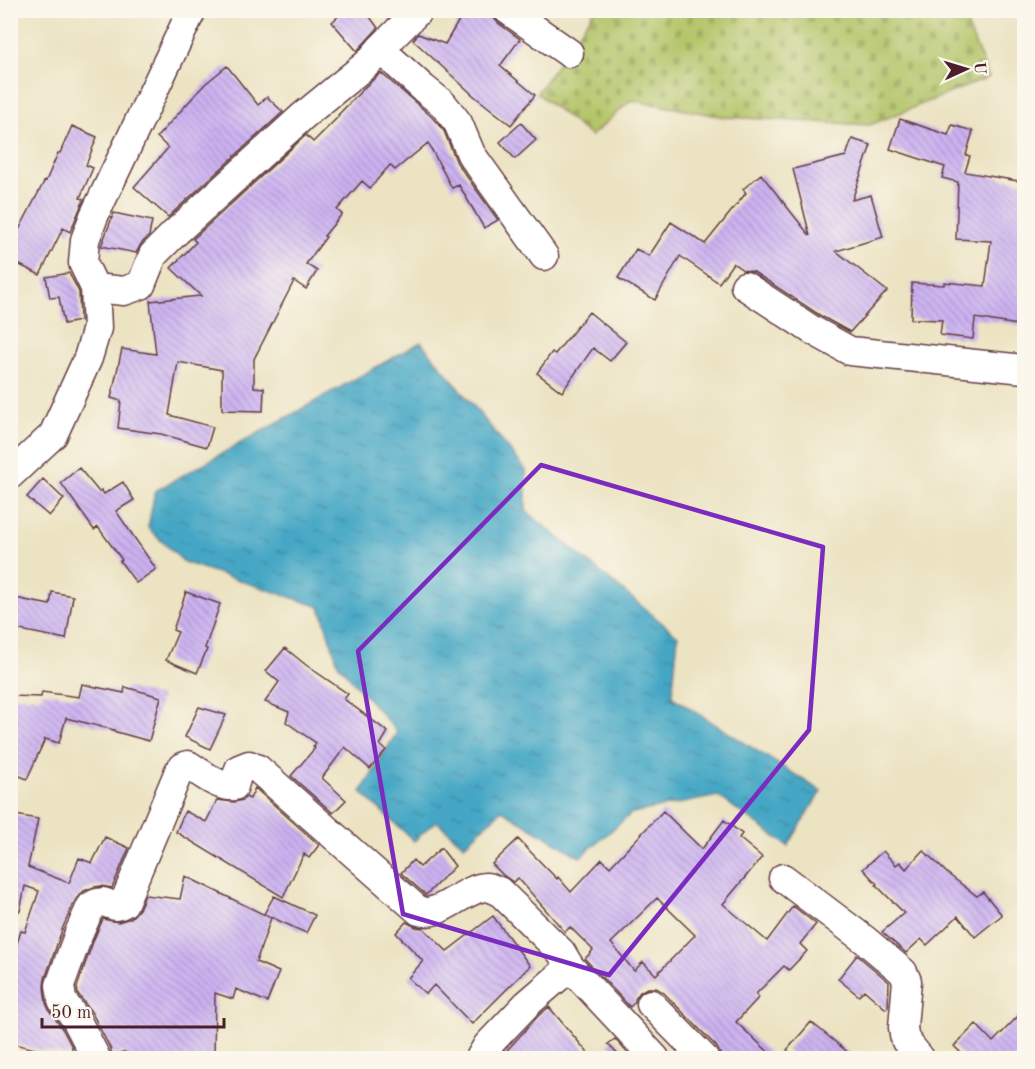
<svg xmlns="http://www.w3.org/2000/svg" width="1035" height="1069" font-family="'Old Standard TT',serif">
<defs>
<pattern id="cemetery-stones" width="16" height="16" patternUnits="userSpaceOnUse" patternTransform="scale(1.5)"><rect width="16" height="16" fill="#b4c569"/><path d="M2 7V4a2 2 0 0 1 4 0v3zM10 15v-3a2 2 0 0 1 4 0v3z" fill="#9ca95b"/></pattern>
<pattern id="water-ripples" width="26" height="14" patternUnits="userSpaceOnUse" patternTransform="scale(1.5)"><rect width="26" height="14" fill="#45a7c5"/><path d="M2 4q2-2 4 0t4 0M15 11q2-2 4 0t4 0" fill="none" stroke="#3c87a0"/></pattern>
<pattern id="building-back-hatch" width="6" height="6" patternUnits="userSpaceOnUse" patternTransform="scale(1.5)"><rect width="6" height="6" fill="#ccb3f2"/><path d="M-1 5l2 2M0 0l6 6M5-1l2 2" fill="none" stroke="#a891c4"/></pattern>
</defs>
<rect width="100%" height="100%" fill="#fbf7ec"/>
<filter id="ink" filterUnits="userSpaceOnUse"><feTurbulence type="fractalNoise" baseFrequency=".0167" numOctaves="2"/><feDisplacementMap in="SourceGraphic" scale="12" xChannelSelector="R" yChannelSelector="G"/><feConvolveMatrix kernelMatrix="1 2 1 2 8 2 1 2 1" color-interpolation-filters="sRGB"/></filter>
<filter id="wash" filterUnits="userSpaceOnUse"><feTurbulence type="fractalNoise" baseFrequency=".008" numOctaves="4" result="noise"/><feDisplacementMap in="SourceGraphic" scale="24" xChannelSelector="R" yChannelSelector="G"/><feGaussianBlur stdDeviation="1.35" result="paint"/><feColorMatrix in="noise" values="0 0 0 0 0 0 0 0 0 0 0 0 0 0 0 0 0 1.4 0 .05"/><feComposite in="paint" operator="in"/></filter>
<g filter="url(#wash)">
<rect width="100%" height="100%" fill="#ece3c2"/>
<path fill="url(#cemetery-stones)" stroke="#7f724a" stroke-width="1.5" d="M595,10L961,11L989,77L870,125L725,117L631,100L591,136L537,93Z"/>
<path fill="url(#water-ripples)" stroke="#486378" stroke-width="1.5" d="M421,342L526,470V511L678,636L672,697L821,791L788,846L718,796L632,813L580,857L502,810L464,845L436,821L414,841L361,792L397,732L338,664L320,607L184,562L148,528L155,491Z"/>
<g id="blocks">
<path fill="url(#building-back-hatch)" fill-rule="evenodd" d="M345,10H365L378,28L357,51L332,22Z
M465,10H492L493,17L498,23L520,39L500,66L535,95L511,125L473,95L413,40L418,34L445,44Z
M227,66L258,105L267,97L283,112L168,217L134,187L168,148L157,137L205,84Z
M381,73L431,116L444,131L457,163L498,220L484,228L459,185L452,188L428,143L395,170L390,165L370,188L362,181L337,210L342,214L324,236L326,237L306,264L317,271L306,289L294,281L254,359V387L264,388L263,411L222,410V370L178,362L169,415L213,427L207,447L161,434L118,428L121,401L111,398L122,349L156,354L150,301L201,296L171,268L196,242L193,239L306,135L313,142L339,116L338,115L366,86Z
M900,119L948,135L952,125L973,131L966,155L970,156L965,172L1024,182V255L1019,294L1024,295V326L975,318L973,339L940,335L942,320L911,319L912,283L944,285V282L985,286L991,241L956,239L958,182L942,178L945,167L890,149Z
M521,123L536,140L515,159L500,142Z
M72,126L97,137L86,165L93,168L80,198L84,199L70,232L63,228L40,275L10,260V247L45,180L46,181L58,153H60Z
M852,139L871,145L852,200L871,195L883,237L836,251L887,291L850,332L821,316L754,272L743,270L733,263L719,283L680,256L655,300L618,278L636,249L649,256L671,222L705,244L746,193L743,189L761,174L810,236L793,169L846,156Z
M114,213L152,221L149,236L141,244L136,253L101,246Z
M69,273L79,292L80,321L64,324L59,297L50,298L46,277Z
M589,312L626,342L610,361L593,348L562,392L537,373L552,352L555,354Z
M79,468L99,492L101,490L104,494L123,482L134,500L116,511L156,569L136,583L120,561L122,560L98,527L94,530L61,483Z
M43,479L64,499L49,516L27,497Z
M52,592L73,596L66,639L10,628V597L50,605Z
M186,592L220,604L205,648L207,649L197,673L166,660L178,632L173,630Z
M285,648L306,665L348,694L344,699L388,732L380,745L386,750L370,769L345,747L322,778L346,800L333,813L291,776L315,748L313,747L316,743L286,722L289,712L265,702L279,682L266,671Z
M82,684L124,693L125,687L161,697L149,741L113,731L114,730L66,718L59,743L45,739L27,779L10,772V696L41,697L42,692L79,697Z
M199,707L226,715L210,749L185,737Z
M255,788L319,845L309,858L304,854L283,897L176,832L185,811L206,822L217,800L234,802L243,800L246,797L250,799Z
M663,811L702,849L724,820L742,834L739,838L762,857L723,904L767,941L793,906L816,924L800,944L807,951L789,970L784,966L756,994L759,997L736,1022L776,1059H720V1053L716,1046L663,992L656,988H647L640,992L635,999V1002L630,1007L585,959L593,950L570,927L565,932L518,878L513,882L503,875L492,864L518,839L557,879L558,877L571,892L602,859L610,867ZM657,898L695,935L656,975L643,962L634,971L611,943Z
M10,814L38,819L28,867L69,883L79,858L92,863L105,837L129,848L112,888L101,886L94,887L84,891L76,899L63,927L45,979L44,987L46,1003L49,1010L63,1030L72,1047L71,1056L43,1051L10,1043V965L21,931L25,932L39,891L25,886L20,911L10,910Z
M441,848L455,866L426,895L401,873L413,860L420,867Z
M923,850L948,874L977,896L983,892L1002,915L975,937L958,916L927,945L921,939L906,953L882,932L904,913L876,885L877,884L863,869L883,851L896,865L900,862L906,869Z
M185,876L271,918L256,962L279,972L267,1002L236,989L233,999L215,993L214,1059H127L125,1052L112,1056L111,1050L92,1013L78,994L77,987L94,939L103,919L118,922L131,918L139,909L145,895L180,899Z
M274,896L315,915L306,933L264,914Z
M493,916L530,966L472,1024L434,985L426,994L408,978L423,961L396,933L406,922L416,927L423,928L447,951Z
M857,955L889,982L888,1007L886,1009L864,990L859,996L838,979Z
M549,1007L593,1059H499L538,1016Z
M1024,1010V1059H967L954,1046L976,1024L993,1042Z
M811,1022L856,1059H797L787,1050Z
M615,1039L633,1059H622L608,1044Z"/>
</g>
</g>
<g filter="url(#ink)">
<use href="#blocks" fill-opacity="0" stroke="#623c42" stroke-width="1.5"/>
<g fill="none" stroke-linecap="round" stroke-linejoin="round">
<g stroke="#623c42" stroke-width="31">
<path id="minor" d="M508,10L569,53
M380,49L423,88L443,104L458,123L471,154L544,256
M745,286L812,330L850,351L1024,369
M95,288L124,291L141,285L153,255L176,232L303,116L368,63L380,49L419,10
M10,475L53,435L88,358L97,328L95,288L83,263L85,240L94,216L192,10
M783,878L865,940L903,972L907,981L903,1027L904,1035L906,1041L920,1058
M651,1004L704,1058
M96,1058L77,1021L62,1000L60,985L79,933L91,906L97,903L103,902L115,906L120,905L124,903L179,771L183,767L188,765C202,773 218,788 234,786L239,769L249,765L258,769L419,911C440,918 464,888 486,887C490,887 495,890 499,891L561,952L570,967L655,1058
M480,1058L487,1046L527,1004L570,967"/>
</g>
<use href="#minor" stroke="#fff" stroke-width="28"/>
</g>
</g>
<path fill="none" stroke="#7b2cbf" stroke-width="4.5" stroke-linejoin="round" d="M541,465L823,547L809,730L609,975L403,914L358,651Z"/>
<rect width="1035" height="1069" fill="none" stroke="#fbf7ec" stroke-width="36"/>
<g transform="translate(966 69) rotate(86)" stroke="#fbf7ec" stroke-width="4.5" paint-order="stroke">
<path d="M0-4.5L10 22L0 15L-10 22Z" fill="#4a1f2b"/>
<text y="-9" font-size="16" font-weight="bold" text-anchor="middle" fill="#4a1f2b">U</text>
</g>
<path d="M42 1018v9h182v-9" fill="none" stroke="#4a1f2b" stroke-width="3"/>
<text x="51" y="1018" font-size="18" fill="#4a1f2b" stroke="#fbf7ec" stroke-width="4.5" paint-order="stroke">50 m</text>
</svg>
